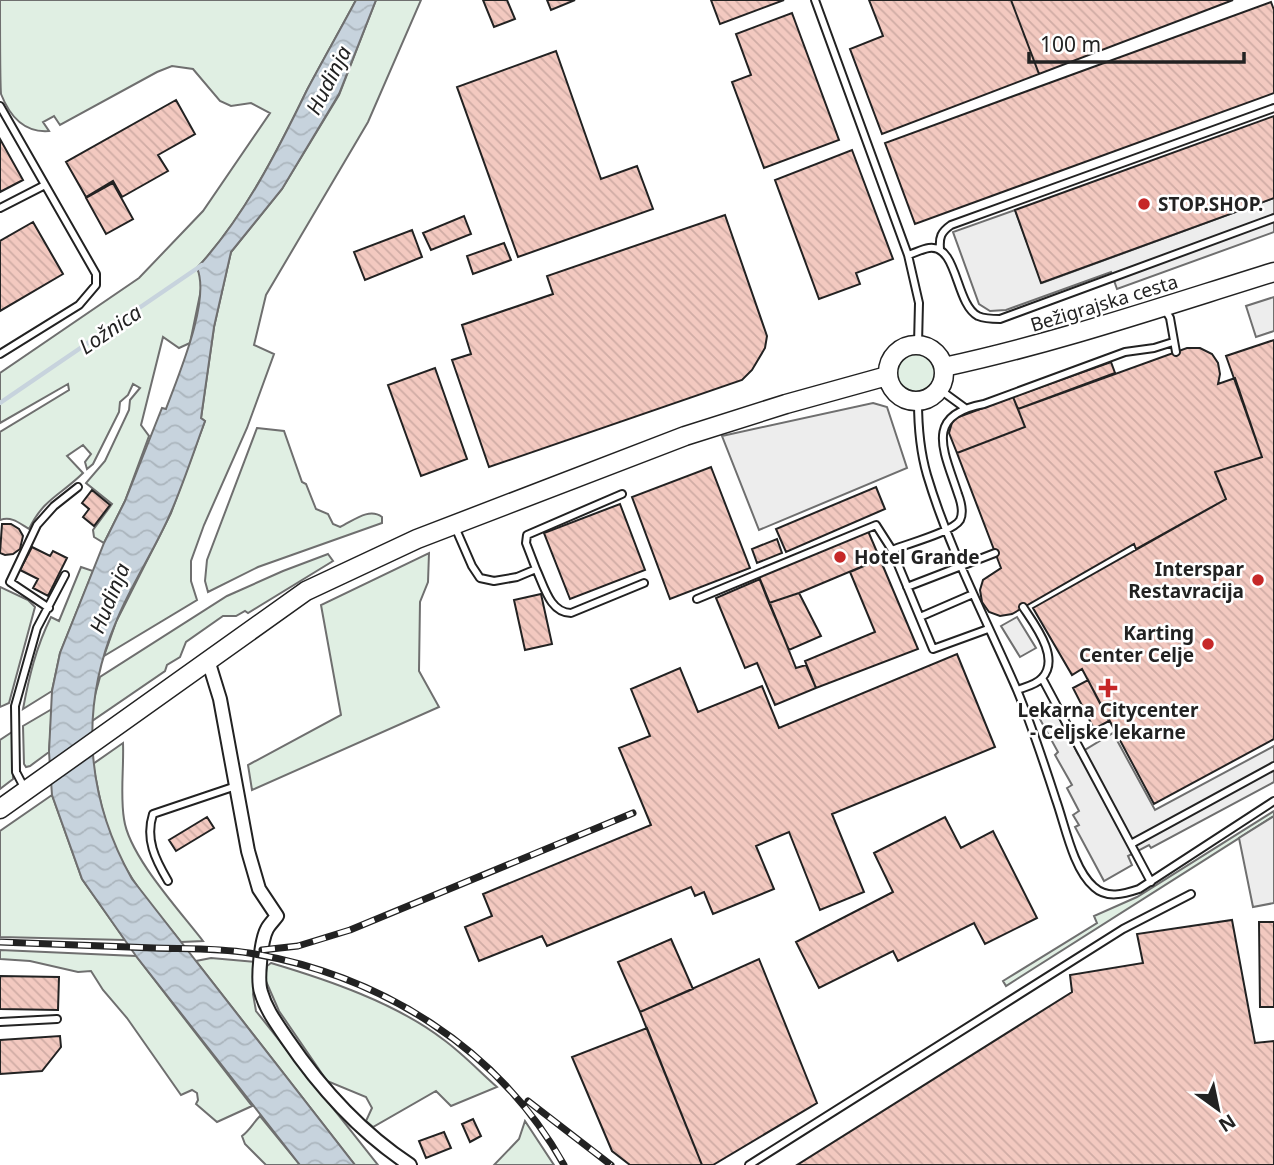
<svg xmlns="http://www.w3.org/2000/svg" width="1274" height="1165" font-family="'Noto Sans',sans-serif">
<defs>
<pattern id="water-waves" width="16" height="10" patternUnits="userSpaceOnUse" patternTransform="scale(1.75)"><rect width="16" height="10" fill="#c7d3dd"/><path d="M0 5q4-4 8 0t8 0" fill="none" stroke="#abb5bd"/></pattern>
<pattern id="building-back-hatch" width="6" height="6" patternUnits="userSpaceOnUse" patternTransform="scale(1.75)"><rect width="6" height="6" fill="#f3c9c0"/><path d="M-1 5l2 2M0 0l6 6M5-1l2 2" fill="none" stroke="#d0aca5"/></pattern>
</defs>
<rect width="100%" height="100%" fill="#fff"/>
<path fill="#e0efe3" stroke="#6f6f6f" stroke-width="2" d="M0,0H356C340,30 323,60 307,90C277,152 244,217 197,268L203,280L190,343L179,348L163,337L141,425L149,436L125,501L104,543L94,537L93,530L112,504L86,483L105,461L129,410L130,400L140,388L133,384L128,395L120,402L119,412L93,464L87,469L85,462L91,454L83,445L67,456L83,473C61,495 44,498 29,529C19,523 12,516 0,520V432L69,390L68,384L0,423V373L139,278L203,211L270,113L251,103L231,106L220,101L193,69L172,66L157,72L60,125L54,116L43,122L49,131C24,133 10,117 1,94C0,81 0,19 0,0Z
M376,0H421L368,122L266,295L254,345L274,354L247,428L204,525L191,561V581L197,600L104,656L116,622L171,513L205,421L201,418L214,327L231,252L282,189L339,95Z
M895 372a20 20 0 1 1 40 0a20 20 0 1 1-40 0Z
M257,428L284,431L302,482L306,484L316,509L328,514L333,524L340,527C353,521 369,507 382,517V523L258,567L208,592L205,581L207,560Z
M429,553L428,582L420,602L419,671L439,707L252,790L248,765L341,715L321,605Z
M328,554L333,561L248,613L245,611L236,616H223L186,642L180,657L167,665L165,671L92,721V706L100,677L227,596L283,571Z
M81,567L93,571L60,653L52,691L23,709C29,677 36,647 51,617L59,621Z
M0,587L28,600L35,607L9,703L0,707Z
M52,709L49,752L30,766L26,767L24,764L23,726Z
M12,732L13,779L0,789V740Z
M123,743C124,768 120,795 124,819C129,856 180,911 203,941L181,942C159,914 133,886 118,853C104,825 99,795 93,764Z
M52,795L82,879L125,940L0,937V831Z
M1274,811V816L1006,986L1003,981L1097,923L1094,916L1137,897Z
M0,950L136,956L252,1106L217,1122L196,1104L198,1100L197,1093L192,1090L181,1095L127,1018L103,990L91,971L78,972L30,961L0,959Z
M211,958L257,962L253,994L256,1011L378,1165H355L196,961Z
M271,963C328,980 396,1003 444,1040C463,1054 479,1071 497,1087L451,1106L436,1091L373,1127L366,1121L372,1108L366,1097L327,1081L279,1011L265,979L267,966Z
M260,1116L300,1165H266L245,1144L242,1136C250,1130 253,1123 260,1116Z
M525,1121L554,1165H494L519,1139Z"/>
<path fill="#ededed" stroke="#6f6f6f" stroke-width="2" d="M1274,198V232L1117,289L1111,272L1006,310L990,311L979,304L953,232L1015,210L1042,283Z
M1274,297V331L1256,337L1246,306Z
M873,403L887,407L907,468L759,530L722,436Z
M1017,617L1036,648L1020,657L1001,626Z
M1052,703L1078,754L1113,733L1155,810L1274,746V782L1151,848L1149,845L1128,856L1132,865L1104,881L1075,827L1079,825L1073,815L1079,811L1067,788L1072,785L1055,755L1058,752L1036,712Z
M1274,816V903L1253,907L1239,838Z"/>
<path fill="url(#water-waves)" stroke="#6f6f6f" stroke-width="2" d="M356,0H376L339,94L282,189L231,252L214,327L201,418L205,421C194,451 184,482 171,512C155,550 131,584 116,622C79,709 86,797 132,879L355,1165H300L136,956L82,879L52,795L49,752L52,691L60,653L104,543L125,501L162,408L166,409C178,376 211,300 197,268C244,217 277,152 307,90C323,60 340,30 356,0Z"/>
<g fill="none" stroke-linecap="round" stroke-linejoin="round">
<path stroke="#c7d3dd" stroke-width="4.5" d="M0,403L202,265"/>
</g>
<path fill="url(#building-back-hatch)" stroke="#222" stroke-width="2" d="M483,0H507L515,19L494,27Z
M547,0H575L551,10Z
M711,0H784L720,24Z
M869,0H1011L1039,74L882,134L850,49L883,36Z
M1011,0H1233L1039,74Z
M1271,2L1274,10V93L915,224L885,143Z
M792,13L839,140L764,168L732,82L751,75L736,34Z
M556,51L601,179L637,166L653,209L518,257L457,87Z
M176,100L195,134L158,155L168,171L122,197L113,181L86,197L66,162Z
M1274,116V198L1041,283L1015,210Z
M0,139L23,180L0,192Z
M852,150L893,259L856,273L860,284L819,299L775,180Z
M113,183L133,219L106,234L86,198Z
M725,215L767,336L765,348L752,370L742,380L489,467L452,360L471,354L462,325L553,294L547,276Z
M464,216L471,234L431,250L423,233Z
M33,222L63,274L0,311V241Z
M412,230L422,257L365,280L354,252Z
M504,243L511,260L473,274L467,256Z
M1274,340V739L1154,804L1082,669L1072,675L1033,608L1226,499L1215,472L1262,457L1226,356Z
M1187,348H1200L1212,354L1218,363L1220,374L1218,384L1235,378L1262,457L1215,472L1226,499L1136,549L1134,544L1012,614L1000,616L989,612L982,602L980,590L983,580L1001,568L957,453L1025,427L1018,409Z
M1111,362L1115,373L1018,409L1013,397Z
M435,368L467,459L421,476L388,385Z
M1013,397L1025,427L957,453L949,433L953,419Z
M711,467L750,568L670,599L632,497Z
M876,487L885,509L786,552L776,529Z
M92,490L110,505L94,526L83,517L89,509L82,503Z
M620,504L645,570L570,599L544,533Z
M2,524H11L19,529L23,536L20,549L13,554L5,555L0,553Z
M868,531L880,559L799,593L769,603L758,575Z
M777,539L782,553L757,563L752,549Z
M32,547L50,556L53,551L67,558L48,596L33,588L38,579L20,570Z
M880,559L918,649L816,688L805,661L875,632L850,572Z
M760,579L796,668L806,665L816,688L775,705L757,663L745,668L716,598Z
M799,593L821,636L789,650L769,603Z
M541,594L552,644L525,650L514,600Z
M957,654L995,747L832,814L864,892L820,910L789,832L756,846L774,889L713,914L704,892L695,896L691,887L547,946L542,936L479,961L465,927L492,916L483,894L651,825L619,748L650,736L631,689L680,668L698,712L762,686L779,728Z
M1088,680L1109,721L1094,729L1073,688Z
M207,817L214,828L176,851L169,840Z
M945,817L961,848L993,831L1037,918L985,944L974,923L898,961L893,951L819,988L796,942L893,892L874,853Z
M1232,920L1255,1043L1274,1041V1165H797L1072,992L1070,975L1143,963L1137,934Z
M1259,922H1274V1007H1260Z
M671,939L693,989L640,1012L618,962Z
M759,959L817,1103L713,1165H702L640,1012Z
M0,976L59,977L58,1010L0,1009Z
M647,1028L702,1165H630L612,1151L572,1057Z
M60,1036L61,1047L42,1071L0,1074V1040Z
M473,1119L481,1136L470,1142L462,1124Z
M444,1132L451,1148L426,1158L419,1141Z"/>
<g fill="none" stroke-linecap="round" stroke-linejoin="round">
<g stroke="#222" stroke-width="10">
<path id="lane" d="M815,0L908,255L919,303L918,344
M0,106L96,274V285L79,305L0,354
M0,208L45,185
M940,249C939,237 941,232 951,225L1274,108
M908,255C915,253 922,249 929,248C958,244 955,304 978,316C985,319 992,319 1000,319L1274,218
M1164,308L1170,318L1176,352
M939,389L965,408
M918,401C918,426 920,451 927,475C949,549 986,619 1017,690C1032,726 1044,763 1056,800C1065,825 1073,869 1094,887C1107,899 1124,894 1139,889L1274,801
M455,527L472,566L480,578L494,581L517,577L536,569L526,543L527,535L622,494
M892,550C906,544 953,532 960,520C964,512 961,502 958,494C944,451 923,415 984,404L1125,352L1154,348L1173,342
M536,569C544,586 550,613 571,613L644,583
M907,587L995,553
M697,599L876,525L892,550L933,649L988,629
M49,608L10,582L37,525L54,506L78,487
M920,617L973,594
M1042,678L1151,882
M1017,690C1025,687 1036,685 1042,678C1061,658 1034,624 1023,607
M25,789L16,772L15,706L37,628L65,575
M1131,844L1274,766
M168,881C155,859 145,839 153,814L236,786
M0,1022L57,1019
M749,1165L1123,929L1191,894"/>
</g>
<g stroke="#222" stroke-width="16">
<path id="street" d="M208,660L220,699L248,851L259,889L277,916C274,920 269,925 267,929C261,940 257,980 261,992C266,1010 277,1024 287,1039C321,1089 360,1132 410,1165"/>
</g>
<g stroke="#222" stroke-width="21">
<path id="secondary" d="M888 373a28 28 0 1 1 56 0a28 28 0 1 1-56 0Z
M944,367C1056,343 1164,306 1274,272
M0,809L306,591L417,539L685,436L786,404L887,376"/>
</g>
<use href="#lane" stroke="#fff" stroke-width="6"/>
<use href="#street" stroke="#fff" stroke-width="12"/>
<use href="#secondary" stroke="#fff" stroke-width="18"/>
<g stroke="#222" stroke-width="7">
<path id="rail" d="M0,942C51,944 103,946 154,948C186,949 218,948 249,953C379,974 499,1048 564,1165
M262,950L298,946L350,930L633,813
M528,1101L611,1165"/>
</g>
<use href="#rail" stroke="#fff" stroke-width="4.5" stroke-dasharray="13" stroke-linecap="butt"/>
</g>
<g fill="#c62828" stroke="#fff" stroke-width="2.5">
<circle cx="1144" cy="204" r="7"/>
<circle cx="840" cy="557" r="7"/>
<circle cx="1258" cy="580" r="7"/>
<circle cx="1208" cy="644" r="7"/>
<path d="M1104.5 677.5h7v7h7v7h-7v7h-7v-7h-7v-7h7z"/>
</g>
<g text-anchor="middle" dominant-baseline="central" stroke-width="5" stroke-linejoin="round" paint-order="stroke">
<g font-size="19" font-weight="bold" fill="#222" stroke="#fff" text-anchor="start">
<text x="1158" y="204">STOP.SHOP.</text>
<text x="854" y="557">Hotel Grande</text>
<text x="1244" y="569" text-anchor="end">Interspar<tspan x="1244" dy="22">Restavracija</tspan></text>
<text x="1194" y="633" text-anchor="end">Karting<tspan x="1194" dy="22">Center Celje</tspan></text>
<text x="1108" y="710" text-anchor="middle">Lekarna Citycenter<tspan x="1108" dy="22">- Celjske lekarne</tspan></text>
</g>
<g font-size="19" fill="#222" stroke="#fff">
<text transform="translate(1104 303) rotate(-17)">Bežigrajska cesta</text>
</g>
<g font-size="21" font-style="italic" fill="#222" stroke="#fff">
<text transform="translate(328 80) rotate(-63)">Hudinja</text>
<text transform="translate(110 329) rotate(-34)">Ložnica</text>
<text transform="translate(109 598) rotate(-68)">Hudinja</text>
</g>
</g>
<g transform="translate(1218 1109) rotate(147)" stroke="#ffffff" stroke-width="5" paint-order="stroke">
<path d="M0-5L12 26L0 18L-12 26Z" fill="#222222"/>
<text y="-10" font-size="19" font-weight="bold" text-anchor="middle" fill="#222222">N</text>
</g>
<path d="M1029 52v10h215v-10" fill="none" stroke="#222222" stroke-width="3.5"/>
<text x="1040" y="52" font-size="21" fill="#222222" stroke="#ffffff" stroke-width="5" paint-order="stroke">100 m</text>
</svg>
